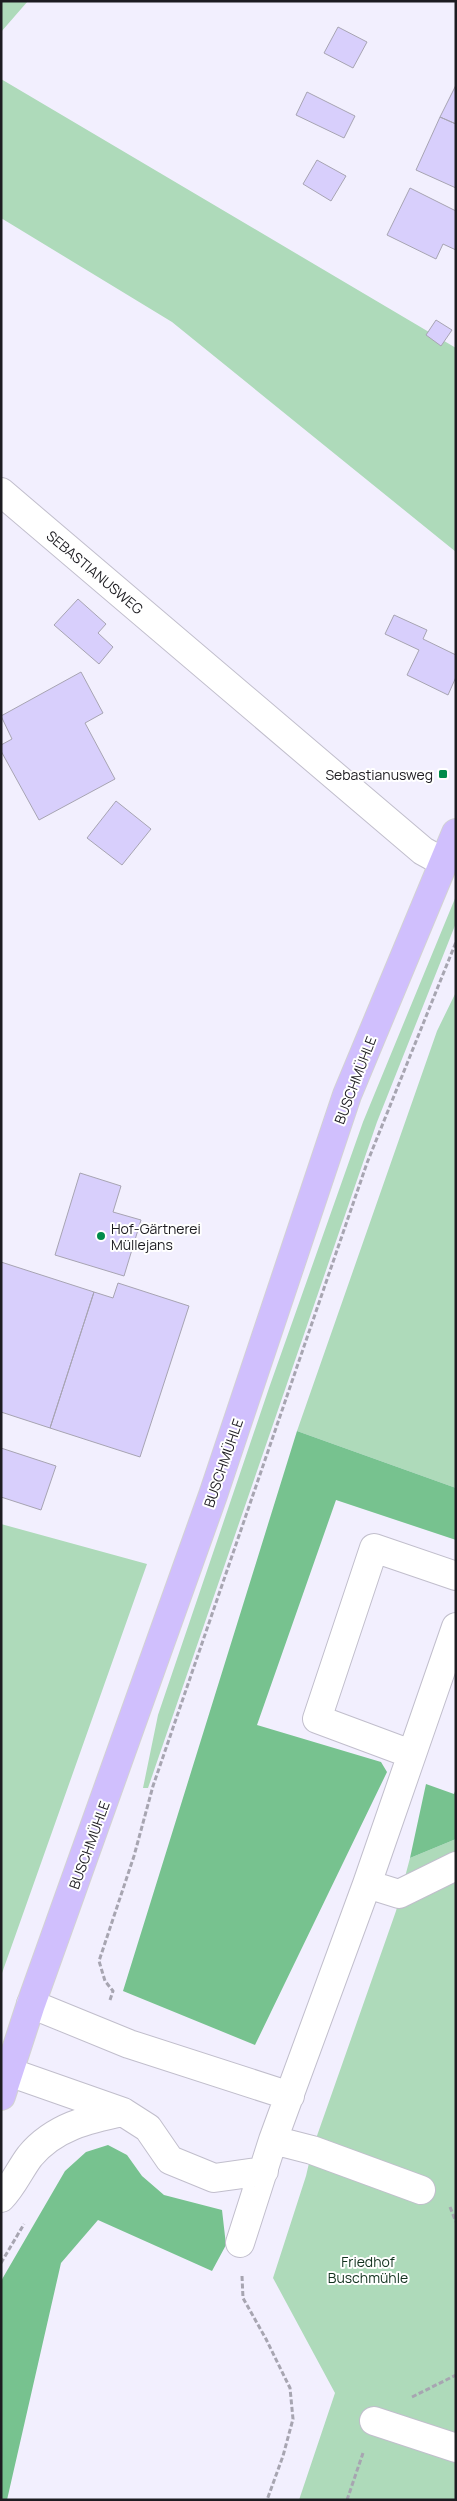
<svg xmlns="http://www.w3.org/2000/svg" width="457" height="2501" font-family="Manrope,sans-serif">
<rect width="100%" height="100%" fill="#f2effe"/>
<path fill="#aedaba" d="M1,1H28L1,32Z
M1,79L456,348V552L172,322L1,218Z
M456,896V923L377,1122L148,1788H143L158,1715L269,1388L363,1122Z
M456,992V1488L297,1431L437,1031Z
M1,1524L147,1564L1,1976Z
M456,1839V2500H299L335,2393L273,2278L306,2176L312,2150L396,1911L410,1858Z"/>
<path fill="#77c28f" d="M297,1431L456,1488V1540L336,1500L257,1725L381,1762L387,1772L255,2045L123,1991Z
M426,1784L454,1794L456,1789V1839L410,1858Z
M108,2145L127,2155L142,2176L164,2195L222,2210L226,2245L212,2271L98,2220L61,2263L7,2500H1V2281L65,2171L86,2152Z"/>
<path fill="#d8cffc" stroke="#a7a4b2" d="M338,27L367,42L353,68L324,53Z
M456,85V124L440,117Z
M307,92L355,116L344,138L296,115Z
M440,117L456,124V188L416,170Z
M317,160L346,176L331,201L303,184Z
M410,188L456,211V250L443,244L436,259L387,235Z
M436,320L452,330L441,346L426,335Z
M78,599L106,624L98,633L113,647L99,664L54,625Z
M394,615L427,630L423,639L456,655V677L448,695L407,675L419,650L385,634Z
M81,672L103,713L85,723L115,779L39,820L1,751V745L12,739L1,716Z
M116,801L151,829L122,865L87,838Z
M80,1173L121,1186L113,1212L141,1220L124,1276L55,1255Z
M1,1262L94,1292L50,1428L1,1412Z
M118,1283L189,1306L140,1457L50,1428L94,1292L113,1298Z
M1,1448L56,1466L41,1510L1,1497Z"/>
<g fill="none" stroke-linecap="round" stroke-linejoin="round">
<g stroke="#c1becc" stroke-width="30">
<path id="minor" d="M1,492L423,851L443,862
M411,1754L317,1719L374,1548L456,1576
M367,1884L399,1894L456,1866
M31,2004L129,2044L290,2096
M9,2072L123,2112L148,2128L170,2160L214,2178L264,2171
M273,2140L312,2150L421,2190
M1,2198C13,2186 20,2169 30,2156C54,2127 88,2119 123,2112
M240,2243L273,2140L367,1884L456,1627
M374,2421L456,2448"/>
</g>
<g stroke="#d2d2d3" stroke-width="30">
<path id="major" d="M1,2096L31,2004L213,1495L347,1095L456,833"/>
</g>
<path stroke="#a7a5b1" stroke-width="3" stroke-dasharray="5 2.5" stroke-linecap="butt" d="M110,2000L113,1991L105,1981L99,1961L134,1856L153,1786L367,1163L456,942
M450,2207L456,2222
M1,2263L24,2224
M242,2276L243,2298L266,2339L290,2388L293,2419L283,2456L267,2500
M412,2397L456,2375
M347,2500L363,2453"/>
<use href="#minor" stroke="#fff" stroke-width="28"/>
<use href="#major" stroke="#d0bffd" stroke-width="28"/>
</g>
<g fill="#008c4a" stroke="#fff" stroke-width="2">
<rect x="438" y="769" width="10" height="10" rx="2.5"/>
<circle cx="101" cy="1236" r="5"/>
</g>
<g text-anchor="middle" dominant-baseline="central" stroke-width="4" stroke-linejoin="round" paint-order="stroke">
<g font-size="14" fill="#1d1c21" stroke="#fff">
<text transform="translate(95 572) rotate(40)">SEBASTIANUSWEG</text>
<text transform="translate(355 1080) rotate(-69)">BUSCHMÜHLE</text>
<text transform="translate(223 1463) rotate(-71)">BUSCHMÜHLE</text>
<text transform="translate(89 1845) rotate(-70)">BUSCHMÜHLE</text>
</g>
<g font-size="14" fill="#1d1c21" stroke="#fff" text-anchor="end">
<text x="433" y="774">Sebastianusweg</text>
<text x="111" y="1228" text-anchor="start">Hof-Gärtnerei<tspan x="111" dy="16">Müllejans</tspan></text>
</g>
<g font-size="14" fill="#12321e" stroke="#fff">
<text x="368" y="2261">Friedhof<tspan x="368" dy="16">Buschmühle</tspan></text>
</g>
</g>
<rect width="457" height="2501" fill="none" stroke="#1d1c21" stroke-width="5"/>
</svg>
